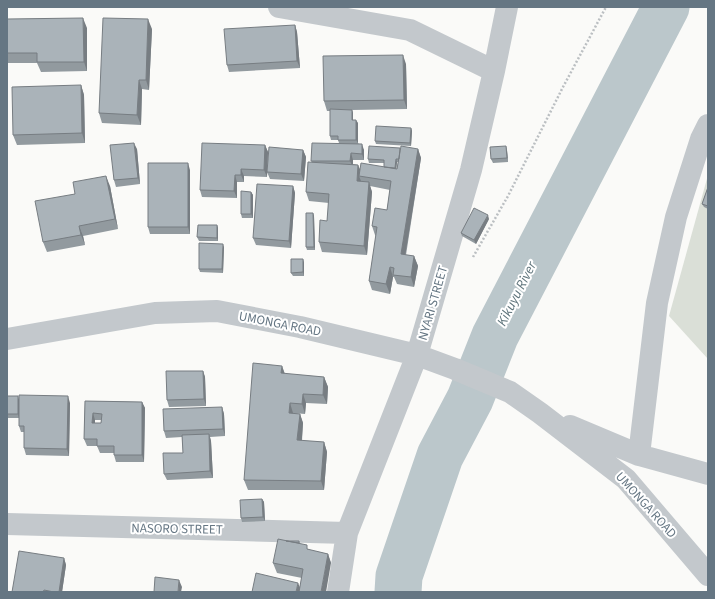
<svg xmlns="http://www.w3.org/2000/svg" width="715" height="599" font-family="'Source Sans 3',sans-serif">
<rect width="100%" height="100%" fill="#fafaf8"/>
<path fill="#dadfd7" d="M708,175V359L669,316Z"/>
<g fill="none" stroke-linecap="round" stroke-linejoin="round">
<path stroke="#bbc7cb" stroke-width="47" d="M398,592L399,576L440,456L470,399L495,336L666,7"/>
<path stroke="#bbbfc2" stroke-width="2.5" stroke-dasharray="2 2" stroke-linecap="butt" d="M473,257L508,196L563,87L606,7"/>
<path stroke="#c3c8cc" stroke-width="22" d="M279,7L410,30L494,71
M7,339L155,313L217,311L300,327L417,355L455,369L510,392L540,413L626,479L708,575
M570,426L639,455L708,474
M639,455L657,303L676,217L701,139L708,125
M7,524L347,533
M338,592L347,533L417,355L471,170L494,71L507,7"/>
</g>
<path fill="#929a9f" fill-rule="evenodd" d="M7,19L87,28V71L41,72L37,63H7Z
M295,25L297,32L300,68L229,72L227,65Z
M152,29L149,90L142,89L141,125L102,123L99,113Z
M406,64L407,109L352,110L353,113V120L358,123V143L364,150V160H353V164L358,165L360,170L384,167V163H369L368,159L418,149L421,158L406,255L414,256L418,266L414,287L397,284L394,277H393L390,294L372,290L369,281L376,236L375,235L372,226L387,210L390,190L370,186L372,192L367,255L322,252L319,242L327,221L329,203L309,201L306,192L312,162L311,161L339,143L338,140H331L330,136V111H327L324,101ZM397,162H398L397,169H396Z
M81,85L84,95L85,143L17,145L13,135Z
M411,128L412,131L411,146L376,144L375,141Z
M265,145L268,152L267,177L244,176V182H237V198L202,197L200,190Z
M506,146L507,150L508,162L493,163L491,159Z
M137,149L140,184L116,187L114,180Z
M303,150L306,157L304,181L270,179L267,172Z
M190,170V234H150L148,227Z
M110,186L118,229L83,236L85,245L47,252L43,242L75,194Z
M293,186L295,193L291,248L256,245L253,238Z
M708,187V209L704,207L702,204Z
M251,192L253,195V218H242L241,214Z
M313,213L314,216L315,250H307L306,247Z
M489,219L476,244L462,236L461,233Z
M217,225L218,228V241H199L197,237Z
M224,247L223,273L200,272L199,269Z
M303,259L304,263V276H293L291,273Z
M282,366L285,374L324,377L328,387L327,404L306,403L305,414L293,413L300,414L303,423L302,441L324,442L327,452L324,490H248L244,480Z
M203,371L205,377L206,406L169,407L167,400Z
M7,396L19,399L70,403L69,456L26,455L24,448V432H21L19,426V418H7Z
M85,401L142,402L145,408L144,462H116L114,455V453H100L97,446H87L84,439ZM95,420H101V423H95Z
M222,407L224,414L225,436L210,437L211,441L213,478L167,480L164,474L183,453L182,437L166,438L164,431Z
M262,499L264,502L265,521L242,522L241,518Z
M286,541H299L300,544L309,550L328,554L331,563L300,587L302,578L277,573L273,563Z
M64,558L66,565L62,592H12Z"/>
<path fill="#777d82" d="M83,18L87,28V71L84,62Z
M148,19L152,29L149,90L146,80Z
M295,25L297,32L300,68L297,61Z
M403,55L406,64L407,109L404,100Z
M139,80L142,89L141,125L137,115Z
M81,85L84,95L85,143L82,133Z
M352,110L353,113V123L352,120Z
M356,120L358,123V143L356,140Z
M411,128L412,131L411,146L410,143Z
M134,143L137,149L140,184L138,178Z
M362,144L364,150V160L362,154Z
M265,145L268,152L267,177L264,170Z
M506,146L507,150L508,162L507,158Z
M418,149L421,158L404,263L401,254Z
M303,150L306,157L304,181L301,174Z
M351,153L353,160V168L350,161Z
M396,159L397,162L396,172L395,168Z
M188,163L190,170V234L188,227Z
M358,165L362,174L359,176L361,181L360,191L357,181Z
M241,169L244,176V182L241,175Z
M235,175L237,182V198L234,191Z
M106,176L110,186L118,229L115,219Z
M369,182L372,192L367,255L364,246Z
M293,186L295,193L291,248L289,241Z
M251,192L253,195V218L251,214Z
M313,213L314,216L315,250L314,247Z
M488,215L489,219L476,244L474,240Z
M217,225L218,228V241L217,238Z
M79,226L83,236L85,245L81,235Z
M223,244L224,247L223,273L222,269Z
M414,256L418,266L414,287L411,277Z
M303,259L304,263V276L303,272Z
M390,267L393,277L390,294L386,284Z
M282,366L285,375L281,373Z
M203,371L205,377L206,406L204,399Z
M324,377L328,387L327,404L323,395Z
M303,394L306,403L305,414L302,404Z
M18,396L19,400V418L18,414Z
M68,396L70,403L69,456L67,449Z
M142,402L145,408L144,462L142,455Z
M290,403L293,413V422L289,413Z
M222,407L224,414L225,436L223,429Z
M93,413L95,420V430L92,423Z
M300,414L303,423L301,450L297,440Z
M209,434L211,441L213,478L210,471Z
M324,442L327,452L324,490L321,481Z
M262,499L264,502L265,521L263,517Z
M328,554L331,563L326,592H321Z
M64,558L66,565L62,592H59Z
M179,580L182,587L181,592H178Z
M298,583L302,592H296Z"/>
<path fill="#aab3b9" stroke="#777d82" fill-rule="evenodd" d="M83,18L84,62H37V53H7V19Z
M103,18L148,19L146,80H139L137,115L99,113Z
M295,25L297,61L227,65L224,29Z
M403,55L404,100L324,101L323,56Z
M81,85L82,133L13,135L12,87Z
M330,109L352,110V120H356V140H338V136H330Z
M376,126L411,128L410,143L375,141Z
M134,143L138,178L114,180L110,145Z
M202,143L265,145L264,170L241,169V175H235L234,191L200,190Z
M312,143L362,144V154L351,153L350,161H311Z
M369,146L400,148L399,159H396L395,168L384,167V160L368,159Z
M401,146L418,149L401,254L414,256L411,277L393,275L394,268L390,267L386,284L369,281L377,227L372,226L375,208L387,210L391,181L359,176L361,163L397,169Z
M506,146L507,158L491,159L490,147Z
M269,147L303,150L301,174L267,172Z
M308,162L358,165L357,181L369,182L364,246L319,242L320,220L327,221L329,194L306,192Z
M148,163H188V227H148Z
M106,176L115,219L79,226L81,235L43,242L35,201L75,194L73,182Z
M257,184L293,186L289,241L253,238Z
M708,187V206L702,204Z
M241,191L251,192V214H241Z
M474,208L488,215L474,240L461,233Z
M306,213H313L314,247H306Z
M198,225H217V238L197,237Z
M199,243L223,244L222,269H199Z
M291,259H303V272L291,273Z
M253,363L282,366L281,373L324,377L323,395L303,394L302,404L290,403L289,413L300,414L297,440L324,442L321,481L244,480Z
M166,371H203L204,399L167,400Z
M19,395L68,396L67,449L24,448V426H19Z
M7,396H18V414H7Z
M85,401L142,402V455H114V446H97V439H84ZM93,413L102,414L101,423H92Z
M222,407L223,429L164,431L163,409Z
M209,434L210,471L164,474L163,453H183L182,435Z
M262,499L263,517L241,518L240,500Z
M278,539L307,545V549L328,554L321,592H299L303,569L273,563Z
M286,541H299V543Z
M19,551L64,558L59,592H54L44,590L43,592H12Z
M256,573L298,583L296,592H252Z
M155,577L179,580L178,592H154Z"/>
<g text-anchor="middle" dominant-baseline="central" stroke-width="4" stroke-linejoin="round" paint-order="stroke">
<g font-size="13" fill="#657683" stroke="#fff">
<text transform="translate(433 303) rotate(-74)">NYARI STREET</text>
<text transform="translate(280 324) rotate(11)">UMONGA ROAD</text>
<text transform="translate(646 505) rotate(48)">UMONGA ROAD</text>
<text transform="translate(177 529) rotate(1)">NASORO STREET</text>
</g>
<g font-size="14" font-style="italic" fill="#60757c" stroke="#fff">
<text transform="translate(517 294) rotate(-63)">Kikuyu River</text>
</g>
</g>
<rect width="715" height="599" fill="none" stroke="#657683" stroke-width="16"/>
</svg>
